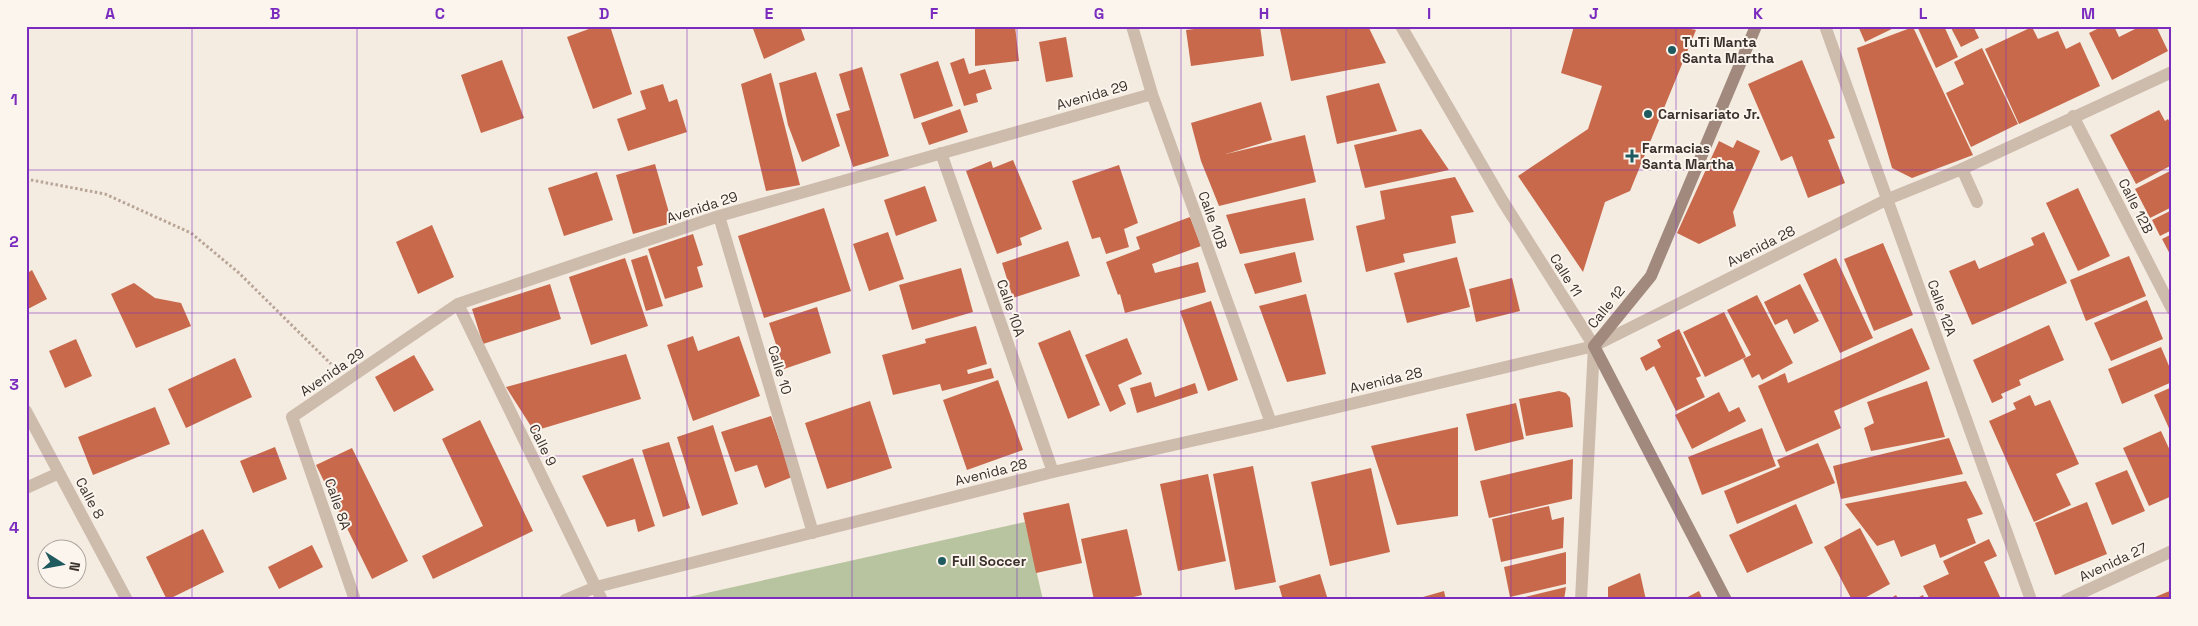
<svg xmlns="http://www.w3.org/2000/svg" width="2198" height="626" font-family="'Space Grotesk',sans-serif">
<rect width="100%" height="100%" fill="#f4ebe1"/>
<path fill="#b8c4a0" d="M1025,522L1043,600H675Z"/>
<path fill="#c8694b" d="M597,26H610L632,94L593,109L567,37Z
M752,26H800L805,40L764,59Z
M975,26H1015L1019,61L975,66Z
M1218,26H1260L1264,56L1191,66L1186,30Z
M1291,26H1368L1386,63L1291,81L1280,29Z
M1574,26H1676L1696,30L1630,191L1605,202L1583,272L1518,176L1588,129L1602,86L1561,73Z
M1858,26H1898L1865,42Z
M1917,26H1944L1958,57L1936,68Z
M1950,26H1973L1979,38L1961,47Z
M2103,26H2114L2119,37L2141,26H2156L2168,51L2112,80L2089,33Z
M1913,27L1973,155L1912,178L1892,168L1857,48Z
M2032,27L2038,39L2058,31L2066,49L2080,42L2100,86L2019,124L1985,49Z
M1066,37L1073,77L1046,82L1039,42Z
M1982,48L2018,124L1971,147L1946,93L1964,84L1954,62Z
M964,58L969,74L985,69L992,89L976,94L978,102L964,106L950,63Z
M502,60L524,118L481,133L461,75Z
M1802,60L1835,138L1828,140L1845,183L1808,198L1792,156L1781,161L1748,84Z
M938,61L953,106L914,119L900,74Z
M862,67L889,156L853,167L836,114L850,110L839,74Z
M816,72L840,146L802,162L788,125L779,83Z
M771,73L800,185L766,191L741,84Z
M1379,83L1397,131L1337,144L1326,96Z
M663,84L669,102L677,99L687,132L628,151L617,119L646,109L640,91Z
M1261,102L1272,140L1226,154L1305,135L1316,182L1219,206L1201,161L1191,123Z
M960,109L968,132L929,145L921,123Z
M2159,110L2165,121L2168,119L2172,126V165L2136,184L2110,135Z
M1421,129L1449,170L1365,188L1354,145Z
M1737,140L1760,151L1733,212L1736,226L1699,244L1677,233L1719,141L1733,148Z
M1013,160L1042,229L1020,238L1022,245L997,254L966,171L991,161L993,168Z
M655,164L672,223L633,234L616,175Z
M1119,165L1138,223L1124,229L1129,247L1106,254L1100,237L1092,239L1072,181Z
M2172,170V207L2150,218L2135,189Z
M597,172L613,220L564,236L548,188Z
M1455,177L1474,212L1451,216L1456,243L1403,254L1405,262L1366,272L1356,226L1385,219L1380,191Z
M925,186L937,221L896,236L884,200Z
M2078,188L2110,256L2078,271L2046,203Z
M1305,198L1314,240L1240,254L1226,215Z
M824,208L851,291L764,318L738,236Z
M2172,210V230L2160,236L2152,220Z
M1190,217L1201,246L1152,264L1155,273L1198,262L1206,292L1125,313L1120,294L1118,295L1106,262L1140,249L1136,237Z
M432,225L454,277L418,294L396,242Z
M888,232L904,279L869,291L853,244Z
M2044,232L2067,283L1972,325L1949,271L1975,260L1979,269L2034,245L2031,238Z
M693,234L703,265L697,267L703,287L665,299L648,249Z
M2172,234V258L2162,239Z
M1068,241L1080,276L1013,298L1002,263Z
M1883,243L1913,315L1874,331L1844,259Z
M1295,252L1302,282L1255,294L1244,264Z
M647,255L663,306L646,311L631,260Z
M2129,256L2146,296L2086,321L2070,280Z
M1457,257L1470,307L1407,323L1394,273Z
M625,258L648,326L591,345L569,277Z
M1836,258L1873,338L1840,353L1803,274Z
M961,268L973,312L912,330L899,285Z
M32,270L47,299L26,310V274Z
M1512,278L1520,311L1476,322L1469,289Z
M134,283L155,298L181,303L191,326L136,348L111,294Z
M550,284L561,319L483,344L472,309Z
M1800,284L1819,321L1794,334L1787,319L1775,325L1764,302Z
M1306,294L1326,374L1287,382L1259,306Z
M1757,295L1793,363L1762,380L1759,374L1752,378L1743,359L1751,355L1727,310Z
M2147,300L2163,339L2111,361L2094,323Z
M1211,301L1238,380L1208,391L1180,311Z
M817,307L831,353L784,369L769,323Z
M1724,312L1746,357L1705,377L1683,332Z
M2049,325L2064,360L2019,380L2021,385L2001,394L2003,398L1992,403L1973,360Z
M976,326L987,364L967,370L968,374L991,368L994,378L942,391L940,384L893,395L882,355L926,343L925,339Z
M1912,328L1930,369L1834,411L1841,428L1786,452L1758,386L1785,373L1788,383Z
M1679,329L1701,376L1696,378L1705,397L1676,411L1654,366L1646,371L1640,358L1661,347L1657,340Z
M1070,330L1100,405L1068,419L1038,343Z
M693,336L698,351L739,336L760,396L693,421L667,345Z
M1127,338L1142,374L1118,385L1126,404L1110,412L1085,355Z
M76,339L92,376L65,388L49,351Z
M2161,347L2172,373V382L2122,404L2108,369Z
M626,354L641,399L534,431L506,387Z
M414,355L434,390L394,412L375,377Z
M235,358L252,397L186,428L168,389Z
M998,380L1023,450L967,470L943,400Z
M1927,381L1945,437L1871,451L1864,428L1874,423L1867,402Z
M1151,382L1155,397L1195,383L1198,393L1137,413L1130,388Z
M2172,387V435L2154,395Z
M1559,391L1566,393L1570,398L1573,427L1526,436L1519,399Z
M1719,392L1729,412L1739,407L1746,421L1692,449L1675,415Z
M2030,395L2035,406L2050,400L2079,464L2056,474L2071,505L2034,522L1989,421L2016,409L2013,403Z
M870,401L892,468L827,489L805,423Z
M1516,403L1524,439L1475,451L1466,414Z
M155,407L170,444L93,475L78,437Z
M771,416L792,477L765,488L757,465L735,472L721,432Z
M480,420L533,531L433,579L422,556L483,526L442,439Z
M713,425L738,504L702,516L677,437Z
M1458,427V516L1397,525L1371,446Z
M1762,428L1776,466L1702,495L1688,457Z
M2161,431L2172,455V496L2149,506L2123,448Z
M1949,438L1963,474L1841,499L1833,466Z
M669,442L690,508L663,517L642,450Z
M1818,443L1835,483L1737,524L1724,491L1780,467L1777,460Z
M275,447L287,479L253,493L240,461Z
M352,448L408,561L372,579L316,465Z
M633,458L655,526L638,532L635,519L607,527L582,476Z
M1573,459L1572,499L1489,518L1480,481Z
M1253,466L1276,582L1235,590L1213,474Z
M1371,468L1390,552L1330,566L1311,482Z
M2127,470L2145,511L2112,525L2095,483Z
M1208,474L1226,561L1178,571L1160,484Z
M1966,481L1983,514L1967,519L1976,543L1940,558L1935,544L1901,557L1894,540L1877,546L1845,504Z
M2087,502L2107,554L2055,575L2035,523Z
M1069,503L1082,563L1036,573L1023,513Z
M1796,504L1813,543L1747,573L1729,535Z
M1549,506L1552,520L1564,517L1563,548L1501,562L1492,519Z
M1860,528L1890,584L1861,600H1852L1824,547Z
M203,529L224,572L167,600L146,557Z
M1127,529L1142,595L1121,600H1094L1081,539Z
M1989,539L1997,556L1984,562L2001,599L1930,600L1923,586L1949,574L1943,561Z
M312,545L323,567L279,589L268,567Z
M1566,552V584L1510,597L1504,567Z
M1640,573L1646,600H1608V587Z
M1320,574L1328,600H1283L1279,586Z
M1566,587L1564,600H1517V599Z
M26,590L32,600H26Z
M2172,590V600H2148Z
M1444,591L1446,600H1416V599Z
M1699,591L1703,600H1682Z
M1896,595L1899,600H1888Z
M1923,595L1925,600H1913Z"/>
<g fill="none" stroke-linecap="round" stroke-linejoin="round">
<path stroke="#b9a596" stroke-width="3" stroke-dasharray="2.5 2.5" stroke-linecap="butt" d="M26,179L105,194L191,233L239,273L331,364"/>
<path stroke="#cdbbac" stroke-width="12" d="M1962,169L1977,202"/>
<path stroke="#cdbbac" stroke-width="12" d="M1132,26L1152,94L1271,423
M1401,26L1502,200L1594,346L1581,600
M1825,26L2031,600
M2073,116L2172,309
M941,153L1053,472
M719,216L813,533
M458,304L602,600
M26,411L127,600
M26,488L59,473
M355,600L292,417L458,304L719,216L1152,94
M565,600L596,587L1053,472L1271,423L1594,346L1888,199L1962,169L2172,72
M2066,600L2172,551"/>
<path stroke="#a18a7d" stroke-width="12" d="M1726,600L1594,346L1651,276L1756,26"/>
</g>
<path fill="none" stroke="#7b2cbf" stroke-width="1" stroke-opacity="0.55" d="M192,26V600M357,26V600M522,26V600M687,26V600M852,26V600M1017,26V600M1181,26V600M1346,26V600M1511,26V600M1676,26V600M1841,26V600M2006,26V600M26,170H2172M26,313H2172M26,456H2172"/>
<g fill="#1f5a5e" stroke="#fbf5ee" stroke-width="2">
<circle cx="1672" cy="50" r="5"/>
<circle cx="1648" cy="114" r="5"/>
<path d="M1629.5 148.5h5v5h5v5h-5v5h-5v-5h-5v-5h5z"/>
<circle cx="942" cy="561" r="5"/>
</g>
<g text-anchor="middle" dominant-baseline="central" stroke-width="4" stroke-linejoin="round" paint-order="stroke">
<g font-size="14" font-weight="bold" fill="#3b302b" stroke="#fbf5ee" text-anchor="start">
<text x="1682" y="42">TuTi Manta<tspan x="1682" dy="16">Santa Martha</tspan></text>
<text x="1658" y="114">Carnisariato Jr.</text>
<text x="1642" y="148">Farmacias<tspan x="1642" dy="16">Santa Martha</tspan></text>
<text x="952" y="561">Full Soccer</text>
</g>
<g font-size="14" fill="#3b302b" stroke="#fbf5ee">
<text transform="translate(1092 95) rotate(-16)">Avenida 29</text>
<text transform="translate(2136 206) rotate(63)">Calle 12B</text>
<text transform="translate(702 207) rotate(-18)">Avenida 29</text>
<text transform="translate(1213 220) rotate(70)">Calle 10B</text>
<text transform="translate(1761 246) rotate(-27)">Avenida 28</text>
<text transform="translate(1566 275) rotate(58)">Calle 11</text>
<text transform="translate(1606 307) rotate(-51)">Calle 12</text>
<text transform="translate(1011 308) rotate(71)">Calle 10A</text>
<text transform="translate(1942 308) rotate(70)">Calle 12A</text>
<text transform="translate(780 370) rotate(73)">Calle 10</text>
<text transform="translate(332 372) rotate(-34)">Avenida 29</text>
<text transform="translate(1386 380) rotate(-13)">Avenida 28</text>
<text transform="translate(543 445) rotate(64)">Calle 9</text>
<text transform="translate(991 472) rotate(-14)">Avenida 28</text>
<text transform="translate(90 498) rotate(62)">Calle 8</text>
<text transform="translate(338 504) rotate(71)">Calle 8A</text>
<text transform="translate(2113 562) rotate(-25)">Avenida 27</text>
</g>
</g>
<rect width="2198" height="626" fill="none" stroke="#fbf5ee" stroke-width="55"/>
<g transform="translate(62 564) rotate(101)"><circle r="24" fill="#fbf5ee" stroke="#aea6a0"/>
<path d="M0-4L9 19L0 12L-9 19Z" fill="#1f5a5e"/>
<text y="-8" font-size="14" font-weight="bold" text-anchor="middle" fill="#3b302b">N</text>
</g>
<rect x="28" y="28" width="2142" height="570" fill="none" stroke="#7b2cbf" stroke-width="2"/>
<g font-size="16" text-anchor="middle" font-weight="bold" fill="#7b2cbf">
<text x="110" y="19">A</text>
<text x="275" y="19">B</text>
<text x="440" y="19">C</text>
<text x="604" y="19">D</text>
<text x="769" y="19">E</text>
<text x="934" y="19">F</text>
<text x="1099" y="19">G</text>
<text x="1264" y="19">H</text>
<text x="1429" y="19">I</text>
<text x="1594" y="19">J</text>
<text x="1758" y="19">K</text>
<text x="1923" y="19">L</text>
<text x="2088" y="19">M</text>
<text x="14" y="105">1</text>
<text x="14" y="247">2</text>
<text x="14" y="390">3</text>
<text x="14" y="533">4</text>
</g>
</svg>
